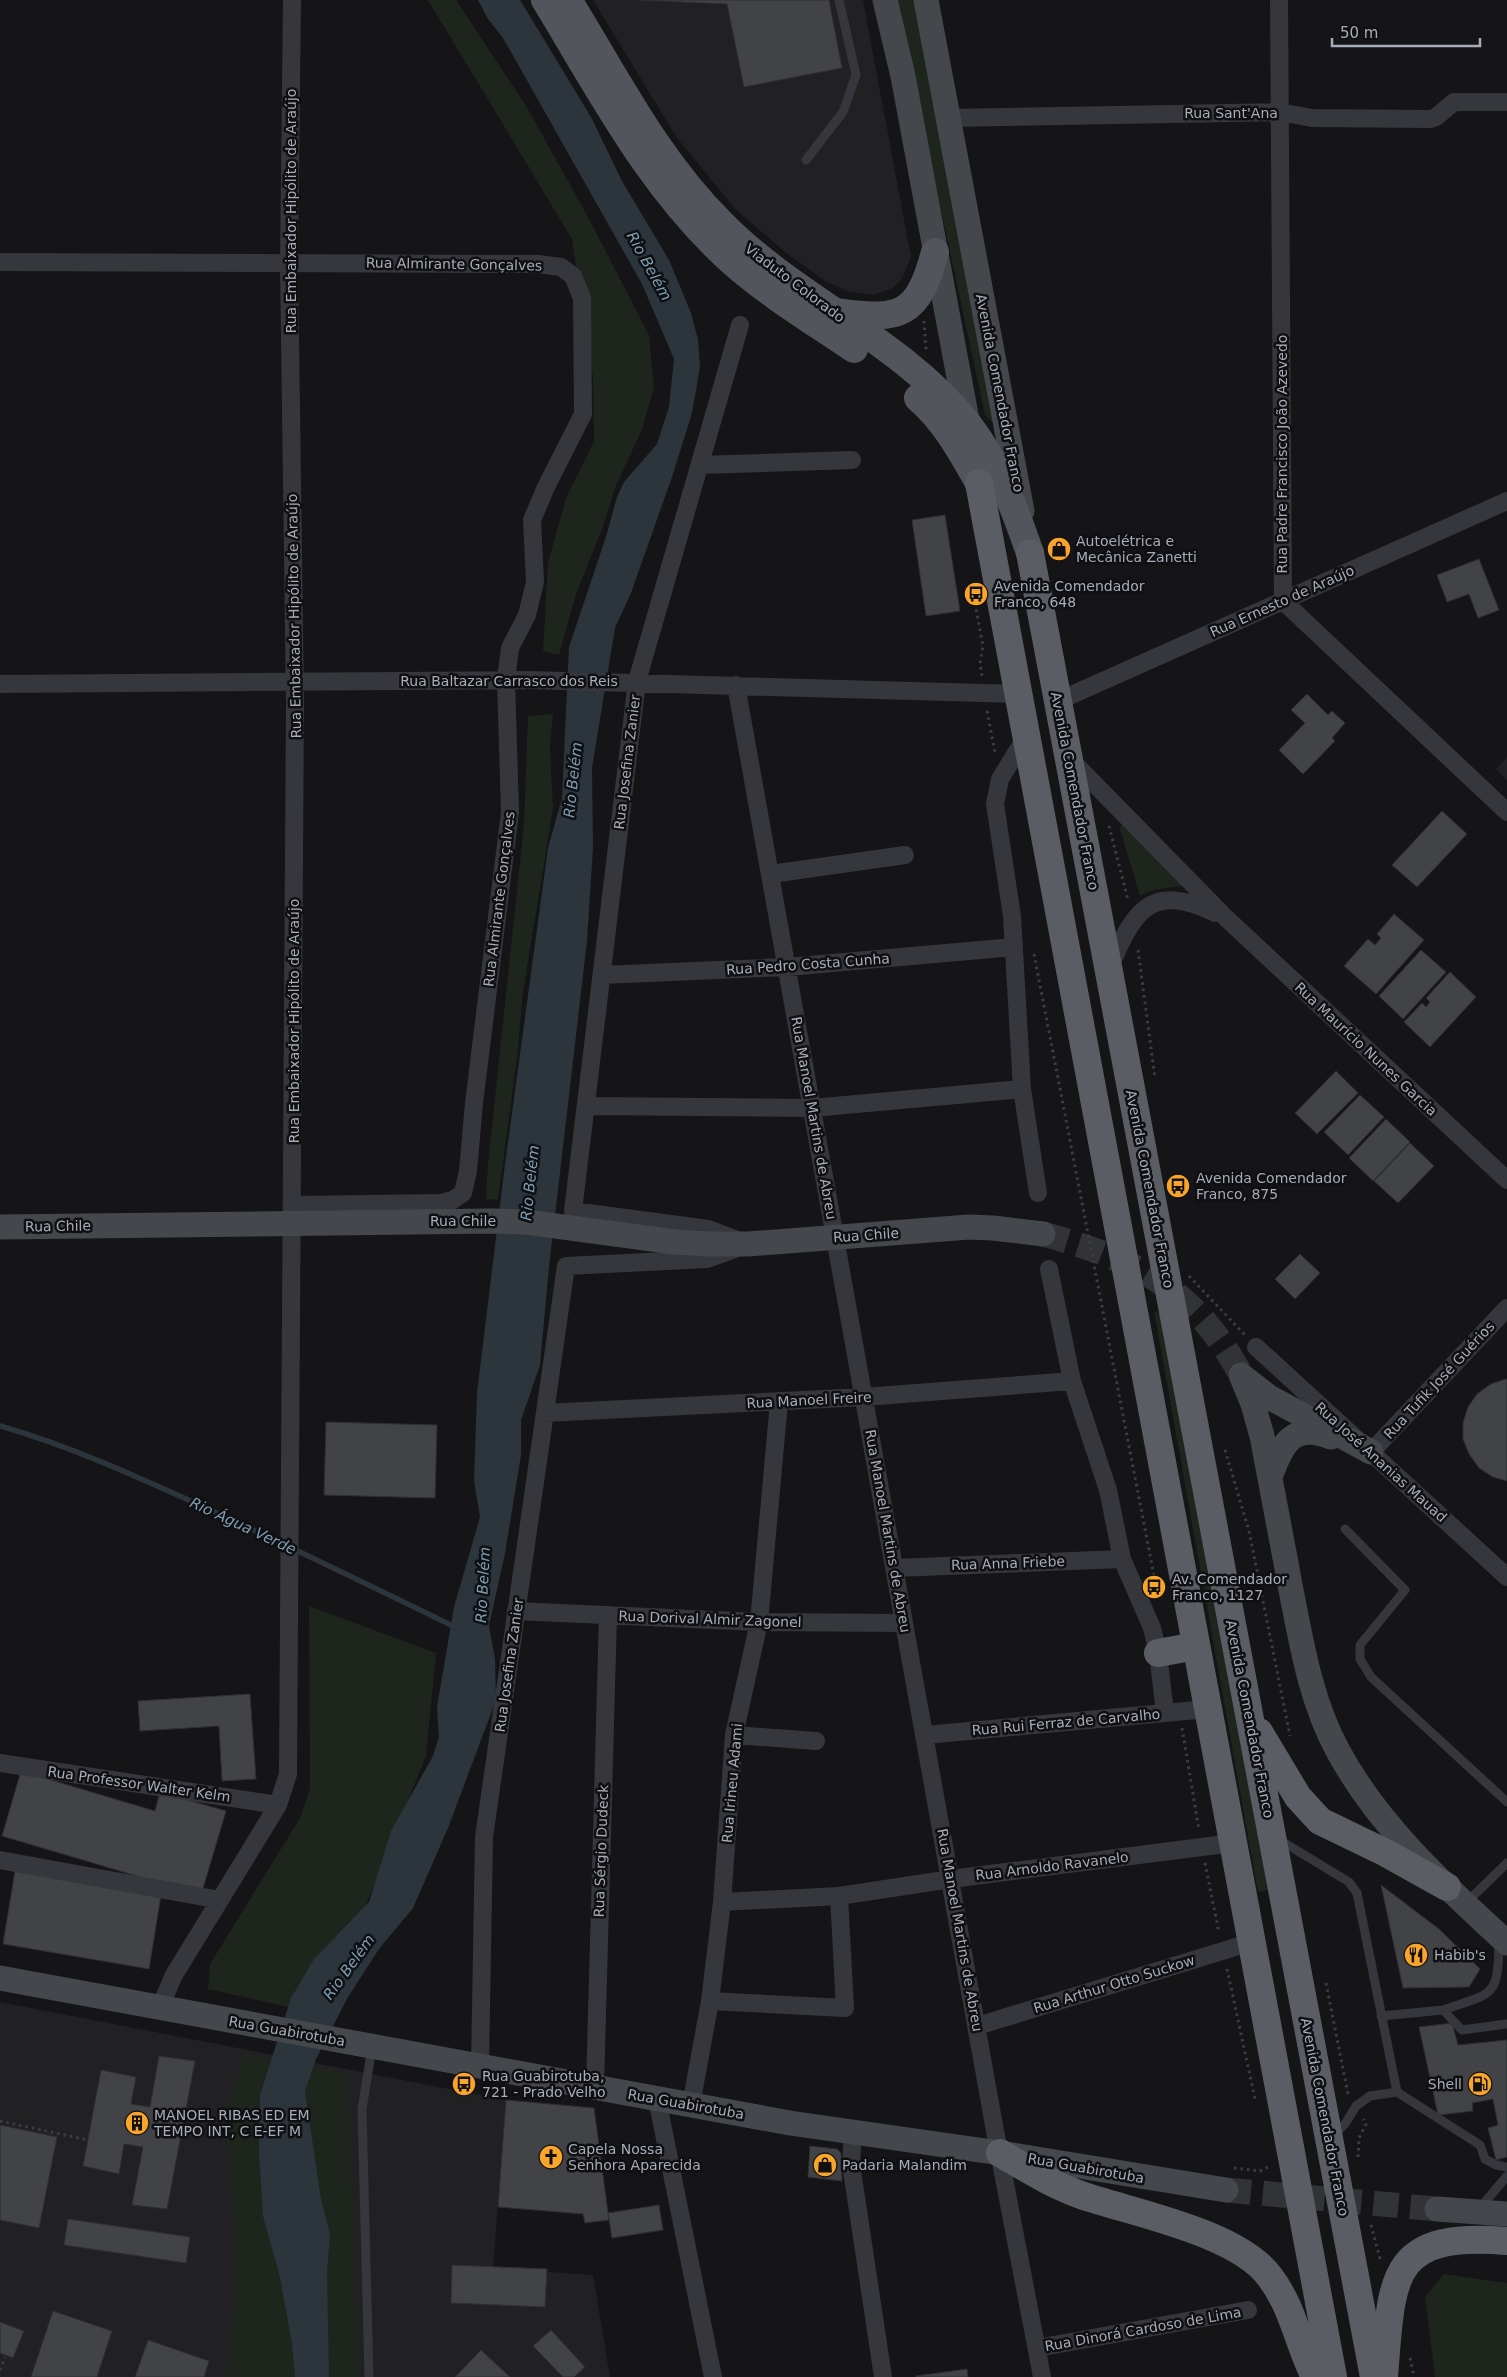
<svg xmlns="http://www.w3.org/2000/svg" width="1507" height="2377" font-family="'DejaVu Sans',sans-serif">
<rect width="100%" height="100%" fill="#151517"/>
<path fill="#212124" d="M593,0H863L911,257L901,280L891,289L873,295L849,292L825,281L785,252L737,211L677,138Z
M1507,757V781L1496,769Z
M0,2002L506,2100L493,2268L593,2275L610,2377H0Z"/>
<path fill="#1d251d" d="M428,0H456L525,104L587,215L649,335L654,387L642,429L616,486L602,529L576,594L559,655L543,651L548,563L566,498L594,441L593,377L572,239Z
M896,0H915L1001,431L985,415Z
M553,714L550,746L553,809L523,992L517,1058L498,1200L486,1199L488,1164L524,824L528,716Z
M1124,824L1188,885L1153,890L1140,896L1120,829L1121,825Z
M1154,1311L1171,1320L1276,1888L1258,1892Z
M309,1606L436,1653L426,1756L355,1932L307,2011L208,1989L210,1964L300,1818L310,1788Z
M244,2053L348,2074L358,2377H225L236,2306L235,2225L225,2123Z
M1444,2274L1507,2283V2377H1435L1425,2297Z"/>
<path fill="#2b353b" d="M478,0H520L591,117L622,181L669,260L691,313L698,340L700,367L692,413L672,477L631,593L615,628L592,768L593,848L587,941L549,1267L540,1365L521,1420V1455L505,1553L489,1626L495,1659L496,1700L448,1828L413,1908L379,1949L348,1997L316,2059L305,2091L321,2199L330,2234L327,2271L329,2377H295L292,2344L280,2277L263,2216L259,2153L260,2095L291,1998L314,1959L369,1902L391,1831L433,1756L439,1737L437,1707L454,1607L480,1517L474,1481L477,1393L504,1172L548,848L562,798L569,647L606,537L617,497L624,482L657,444L669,407L674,359L642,284L503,38L488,19Z"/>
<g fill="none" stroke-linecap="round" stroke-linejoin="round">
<path stroke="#2b353b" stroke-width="5.5" d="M0,1426C70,1446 138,1477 204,1507C289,1546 373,1587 457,1628"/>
</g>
<path fill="#414347" stroke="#2f2f33" d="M638,0H829L842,68L744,87L727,4Z
M945,515L960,611L926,616L912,520Z
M1479,559L1499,610L1478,618L1469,594L1447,602L1437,575Z
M1307,694L1328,715L1332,711L1345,723L1332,738L1335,741L1303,774L1279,750L1305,723L1291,710Z
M1442,811L1467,834L1417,887L1392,865Z
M1394,914L1424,940L1376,994L1344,966L1368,939L1375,945L1381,938L1377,934Z
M1421,950L1446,972L1403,1019L1379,996Z
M1450,972L1476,997L1430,1047L1404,1022L1422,1003L1426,1007L1430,1002L1426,998Z
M1336,1071L1358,1093L1317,1134L1295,1113Z
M1360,1095L1384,1117L1348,1155L1324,1132Z
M1386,1119L1410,1142L1373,1181L1349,1158Z
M1410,1143L1434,1166L1398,1203L1374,1181Z
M1300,1254L1320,1273L1295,1299L1275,1279Z
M1506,1379H1507V1481L1493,1477L1479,1468L1469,1454L1463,1439V1423L1468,1407L1477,1394L1491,1384Z
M326,1422L437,1425L435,1498L324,1495Z
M250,1694L256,1779L222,1781L219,1726L140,1731L138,1701Z
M21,1771L155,1811L160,1792L226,1811L201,1895L2,1836Z
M15,1871L161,1895L149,1969L3,1944Z
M1381,1885L1439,1929L1480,1969L1469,1987L1403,1988Z
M1452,2023L1458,2045L1507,2040V2157L1496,2160L1488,2128L1498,2125L1493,2099L1472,2103L1473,2111L1438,2115L1419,2027Z
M159,2056L195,2061L167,2209L132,2205L143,2147L124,2144L119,2174L83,2166L101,2070L136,2077L131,2104L150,2107Z
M506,2100L594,2108L609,2220L585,2223L583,2214L498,2207Z
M0,2125L57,2137L39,2228L0,2220Z
M810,2146L837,2149L841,2153L842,2181L808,2177Z
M659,2205L663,2230L612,2238L608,2213Z
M68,2219L190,2237L186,2263L64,2245Z
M452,2265L547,2269L545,2307L451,2303Z
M53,2311L112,2331L97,2377H31Z
M0,2322L24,2331L13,2358L0,2353Z
M551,2330L585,2367L574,2377H563L533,2346Z
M148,2340L209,2361L204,2377H135Z
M481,2350L510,2377H455Z
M967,2369L968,2377H916V2376Z"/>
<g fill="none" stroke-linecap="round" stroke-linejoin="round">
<path stroke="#323337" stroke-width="25" stroke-dasharray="25 12" stroke-linecap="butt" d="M1043,1234C1135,1259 1195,1289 1241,1375
M1226,2190L1437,2209"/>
<path stroke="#3c3e43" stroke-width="3" stroke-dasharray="2.5 4" stroke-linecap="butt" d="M924,321L926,350
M975,603L983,646L980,663L982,676
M987,711L995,752
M1109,826L1128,900
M1138,950L1155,1078
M1034,954L1156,1586
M1189,1276L1245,1335
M1225,1450L1249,1531L1290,1736
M1182,1728L1199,1830
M1205,1863L1219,1933
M1227,1969L1255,2099
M1326,1983L1348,2094
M0,2121L88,2140
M1358,2157L1359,2138L1366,2124L1363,2119
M1234,2168L1260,2171L1270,2166
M1371,2225L1381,2262
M1410,2358L1414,2377
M0,2370L5,2357"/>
<path stroke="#36373c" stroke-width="9" d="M806,160L843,112L856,75L839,0
M1345,1529L1405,1590L1360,1645V1659L1371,1677L1507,1802
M1278,1839L1349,1882L1357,1893L1397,2092
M1466,1903L1507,1863
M1443,2010C1494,1992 1498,1999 1499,1941
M1381,2016L1443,2010L1462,2030L1507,2024
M1333,2136L1345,2124L1356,2106L1370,2096L1397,2092L1480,2145L1485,2159L1496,2165L1507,2167
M1480,2208L1507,2176
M369,2377L362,2109L372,2048"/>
<path stroke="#36373c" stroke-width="18" d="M1279,0L1283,601L1507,812
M948,118L1280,112L1312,118L1431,119L1436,117L1454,102H1507
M0,262L538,264L561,267L573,276L582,298L583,414L546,487L532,520L535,582L527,615L510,648L506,680L510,812L474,1103L468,1171L463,1193L453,1200L441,1203L293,1205
M700,465L852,460
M0,684L529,680L1018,694
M736,685L995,2131L1042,2377
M1058,701L1507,501
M1026,737L1000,779L995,804L1012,916L1022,1089L1038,1193
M1069,758L1226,918L1507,1180
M771,874L905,855
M1109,969C1133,913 1149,881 1215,913
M602,975L787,967L1014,947
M586,1106L812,1108L1022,1089
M737,1240L708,1229L573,1211L637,681L740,325
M1049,1269L1072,1381L1108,1490L1122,1559L1152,1628L1158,1653L1165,1713
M1256,1347L1507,1577
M545,1413L864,1397L1072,1381
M1371,1452L1507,1308
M895,1568L1122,1559
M516,1611L759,1622L904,1623
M734,1735L816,1741
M925,1735L1208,1709
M0,1763L278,1805
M0,1860L220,1900
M722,1902L839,1896L951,1879L1233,1843
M710,2001L845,2008L839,1896
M160,2007L174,1975L278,1805L288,1774L295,702L289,263L292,0
M977,2026L1252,1942
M480,2066L484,1837L566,1266L707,1259L735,1249
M595,2087L608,1615
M657,2099L713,2377
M691,2105L710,2001L722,1902L734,1735L759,1622L779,1402
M853,2132L851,2164L883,2377
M1037,2348L1248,2310"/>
<path stroke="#44474c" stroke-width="25" d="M885,0L903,76L969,431
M926,0L1022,511
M0,1227L492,1221L526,1222L675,1242L709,1244H748L969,1227L993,1228L1043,1234
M1241,1375L1253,1404L1262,1436C1271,1485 1281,1535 1290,1585C1301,1640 1310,1700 1338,1751C1379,1827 1444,1885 1507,1943
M1242,1376L1269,1397L1371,1452
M1270,1477C1282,1444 1292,1422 1331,1437
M0,1978L790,2123L1000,2153L1226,2190
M1437,2209L1507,2214"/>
<path stroke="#52555b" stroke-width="28" d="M545,0C602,93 649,186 731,261C768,294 813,321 854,349
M568,0C616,77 656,159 722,224C796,299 901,340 968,424C998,463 1014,507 1030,553
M837,312C901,321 918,316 935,252
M918,398C945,421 962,453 979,483"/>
<path stroke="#5a5e64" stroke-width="28" d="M979,483L1333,2377
M1030,553L1374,2377
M1158,1653L1196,1646
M1259,1732L1298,1797L1320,1821L1386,1853L1447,1887
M1000,2153C1026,2168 1052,2185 1081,2195C1133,2213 1237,2232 1270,2277C1294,2309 1298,2344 1315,2377
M1384,2377C1392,2278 1388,2231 1507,2241"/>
</g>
<defs>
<g id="shop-disc" transform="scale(1.25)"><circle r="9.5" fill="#f9a52b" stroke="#101012"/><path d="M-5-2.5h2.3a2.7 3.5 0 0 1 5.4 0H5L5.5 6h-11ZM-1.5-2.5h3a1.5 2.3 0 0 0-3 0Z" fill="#111"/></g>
<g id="bus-disc" transform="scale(1.25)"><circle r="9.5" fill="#f9a52b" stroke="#101012"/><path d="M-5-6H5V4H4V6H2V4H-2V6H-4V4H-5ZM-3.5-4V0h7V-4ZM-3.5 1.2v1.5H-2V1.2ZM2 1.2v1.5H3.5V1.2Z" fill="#111"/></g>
<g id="restaurant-disc" transform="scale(1.25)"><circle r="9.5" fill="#f9a52b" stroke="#101012"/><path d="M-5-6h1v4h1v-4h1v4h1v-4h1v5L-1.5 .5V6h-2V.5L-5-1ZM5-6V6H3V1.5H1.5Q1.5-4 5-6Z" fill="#111"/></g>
<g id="fuel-disc" transform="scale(1.25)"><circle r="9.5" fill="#f9a52b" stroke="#101012"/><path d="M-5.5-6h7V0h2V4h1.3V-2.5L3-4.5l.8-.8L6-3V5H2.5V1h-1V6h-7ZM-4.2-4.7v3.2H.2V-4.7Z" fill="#111"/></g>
<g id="building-disc" transform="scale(1.25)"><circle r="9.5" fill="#f9a52b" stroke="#101012"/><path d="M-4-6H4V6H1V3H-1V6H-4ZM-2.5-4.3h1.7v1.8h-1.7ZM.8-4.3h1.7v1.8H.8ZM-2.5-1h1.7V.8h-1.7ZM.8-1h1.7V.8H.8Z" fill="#111"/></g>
<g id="church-disc" transform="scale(1.25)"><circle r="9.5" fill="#f9a52b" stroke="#101012"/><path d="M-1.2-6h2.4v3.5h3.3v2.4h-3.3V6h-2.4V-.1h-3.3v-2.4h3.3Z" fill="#111"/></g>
</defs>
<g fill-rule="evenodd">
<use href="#shop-disc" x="1059" y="549"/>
<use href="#bus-disc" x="976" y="594"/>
<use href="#bus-disc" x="1178" y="1186"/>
<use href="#bus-disc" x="1154" y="1587"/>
<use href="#restaurant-disc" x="1416" y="1955"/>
<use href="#bus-disc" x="464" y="2084"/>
<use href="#fuel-disc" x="1480" y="2084"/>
<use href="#building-disc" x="137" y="2123"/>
<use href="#church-disc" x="551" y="2157"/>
<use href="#shop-disc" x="825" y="2165"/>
</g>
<g text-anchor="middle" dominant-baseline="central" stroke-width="5" stroke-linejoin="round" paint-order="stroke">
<g font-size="14" fill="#a6adb8" stroke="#101012">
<text x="1231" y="113">Rua Sant'Ana</text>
<text transform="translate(291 211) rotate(-90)">Rua Embaixador Hipólito de Araújo</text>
<text transform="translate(454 264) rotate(1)">Rua Almirante Gonçalves</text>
<text transform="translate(795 283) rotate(37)">Viaduto Colorado</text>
<text transform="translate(1000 393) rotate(79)">Avenida Comendador Franco</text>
<text transform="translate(1282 454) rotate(-90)">Rua Padre Francisco João Azevedo</text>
<text transform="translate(1282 601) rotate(-24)">Rua Ernesto de Araújo</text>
<text transform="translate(294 616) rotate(-91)">Rua Embaixador Hipólito de Araújo</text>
<text x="509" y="681">Rua Baltazar Carrasco dos Reis</text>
<text transform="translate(627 762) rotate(-83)">Rua Josefina Zanier</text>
<text transform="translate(1075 791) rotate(79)">Avenida Comendador Franco</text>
<text transform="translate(499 899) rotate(-83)">Rua Almirante Gonçalves</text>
<text transform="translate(808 964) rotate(-4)">Rua Pedro Costa Cunha</text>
<text transform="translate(294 1021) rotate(-90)">Rua Embaixador Hipólito de Araújo</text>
<text transform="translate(1366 1049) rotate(43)">Rua Maurício Nunes Garcia</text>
<text transform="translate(814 1118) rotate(80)">Rua Manoel Martins de Abreu</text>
<text transform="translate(1150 1189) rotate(79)">Avenida Comendador Franco</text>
<text x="463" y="1221">Rua Chile</text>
<text transform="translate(58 1226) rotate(-1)">Rua Chile</text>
<text transform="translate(866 1235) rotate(-4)">Rua Chile</text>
<text transform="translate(1439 1380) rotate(-47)">Rua Tufik José Guérios</text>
<text transform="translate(809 1400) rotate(-3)">Rua Manoel Freire</text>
<text transform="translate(1381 1462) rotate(42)">Rua José Ananias Mauad</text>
<text transform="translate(888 1531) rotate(80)">Rua Manoel Martins de Abreu</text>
<text transform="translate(1008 1563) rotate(-2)">Rua Anna Friebe</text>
<text transform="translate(710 1619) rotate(2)">Rua Dorival Almir Zagonel</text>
<text transform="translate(509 1665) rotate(-82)">Rua Josefina Zanier</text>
<text transform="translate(1250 1719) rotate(79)">Avenida Comendador Franco</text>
<text transform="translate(1066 1722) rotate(-5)">Rua Rui Ferraz de Carvalho</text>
<text transform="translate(732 1783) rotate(-85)">Rua Irineu Adami</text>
<text transform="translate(139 1784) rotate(8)">Rua Professor Walter Kelm</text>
<text transform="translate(601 1851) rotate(-88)">Rua Sérgio Dudeck</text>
<text transform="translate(1052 1866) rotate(-7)">Rua Arnoldo Ravanelo</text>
<text transform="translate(960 1930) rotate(80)">Rua Manoel Martins de Abreu</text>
<text transform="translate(1114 1984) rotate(-17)">Rua Arthur Otto Suckow</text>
<text transform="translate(287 2031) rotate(10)">Rua Guabirotuba</text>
<text transform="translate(686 2104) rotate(10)">Rua Guabirotuba</text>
<text transform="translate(1325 2117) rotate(79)">Avenida Comendador Franco</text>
<text transform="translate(1086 2168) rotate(10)">Rua Guabirotuba</text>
<text transform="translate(1143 2329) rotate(-10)">Rua Dinorá Cardoso de Lima</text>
</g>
<g font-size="14" fill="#a6adb8" stroke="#101012" text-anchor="start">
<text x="1076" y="541">Autoelétrica e<tspan x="1076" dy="16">Mecânica Zanetti</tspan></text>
<text x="994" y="586">Avenida Comendador<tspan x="994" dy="16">Franco, 648</tspan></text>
<text x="1196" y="1178">Avenida Comendador<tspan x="1196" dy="16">Franco, 875</tspan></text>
<text x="1172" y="1579">Av. Comendador<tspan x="1172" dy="16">Franco, 1127</tspan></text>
<text x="1434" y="1955">Habib's</text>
<text x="482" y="2076">Rua Guabirotuba,<tspan x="482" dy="16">721 - Prado Velho</tspan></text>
<text x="1462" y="2084" text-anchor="end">Shell</text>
<text x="154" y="2115">MANOEL RIBAS ED EM<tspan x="154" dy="16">TEMPO INT, C E-EF M</tspan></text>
<text x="568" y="2149">Capela Nossa<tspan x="568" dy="16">Senhora Aparecida</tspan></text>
<text x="842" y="2165">Padaria Malandim</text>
</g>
<g font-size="15" font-style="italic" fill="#7c9eb4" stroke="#101012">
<text transform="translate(649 266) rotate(61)">Rio Belém</text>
<text transform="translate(573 780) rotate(-84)">Rio Belém</text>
<text transform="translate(530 1183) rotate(-84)">Rio Belém</text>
<text transform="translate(243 1526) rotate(25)">Rio Água Verde</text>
<text transform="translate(483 1585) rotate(-87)">Rio Belém</text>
<text transform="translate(349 1967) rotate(-54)">Rio Belém</text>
</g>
</g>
<path d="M1332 38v8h148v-8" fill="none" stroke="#a6adb8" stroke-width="2.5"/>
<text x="1340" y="38" font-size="15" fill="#a6adb8" stroke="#101012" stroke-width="4" paint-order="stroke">50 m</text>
</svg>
